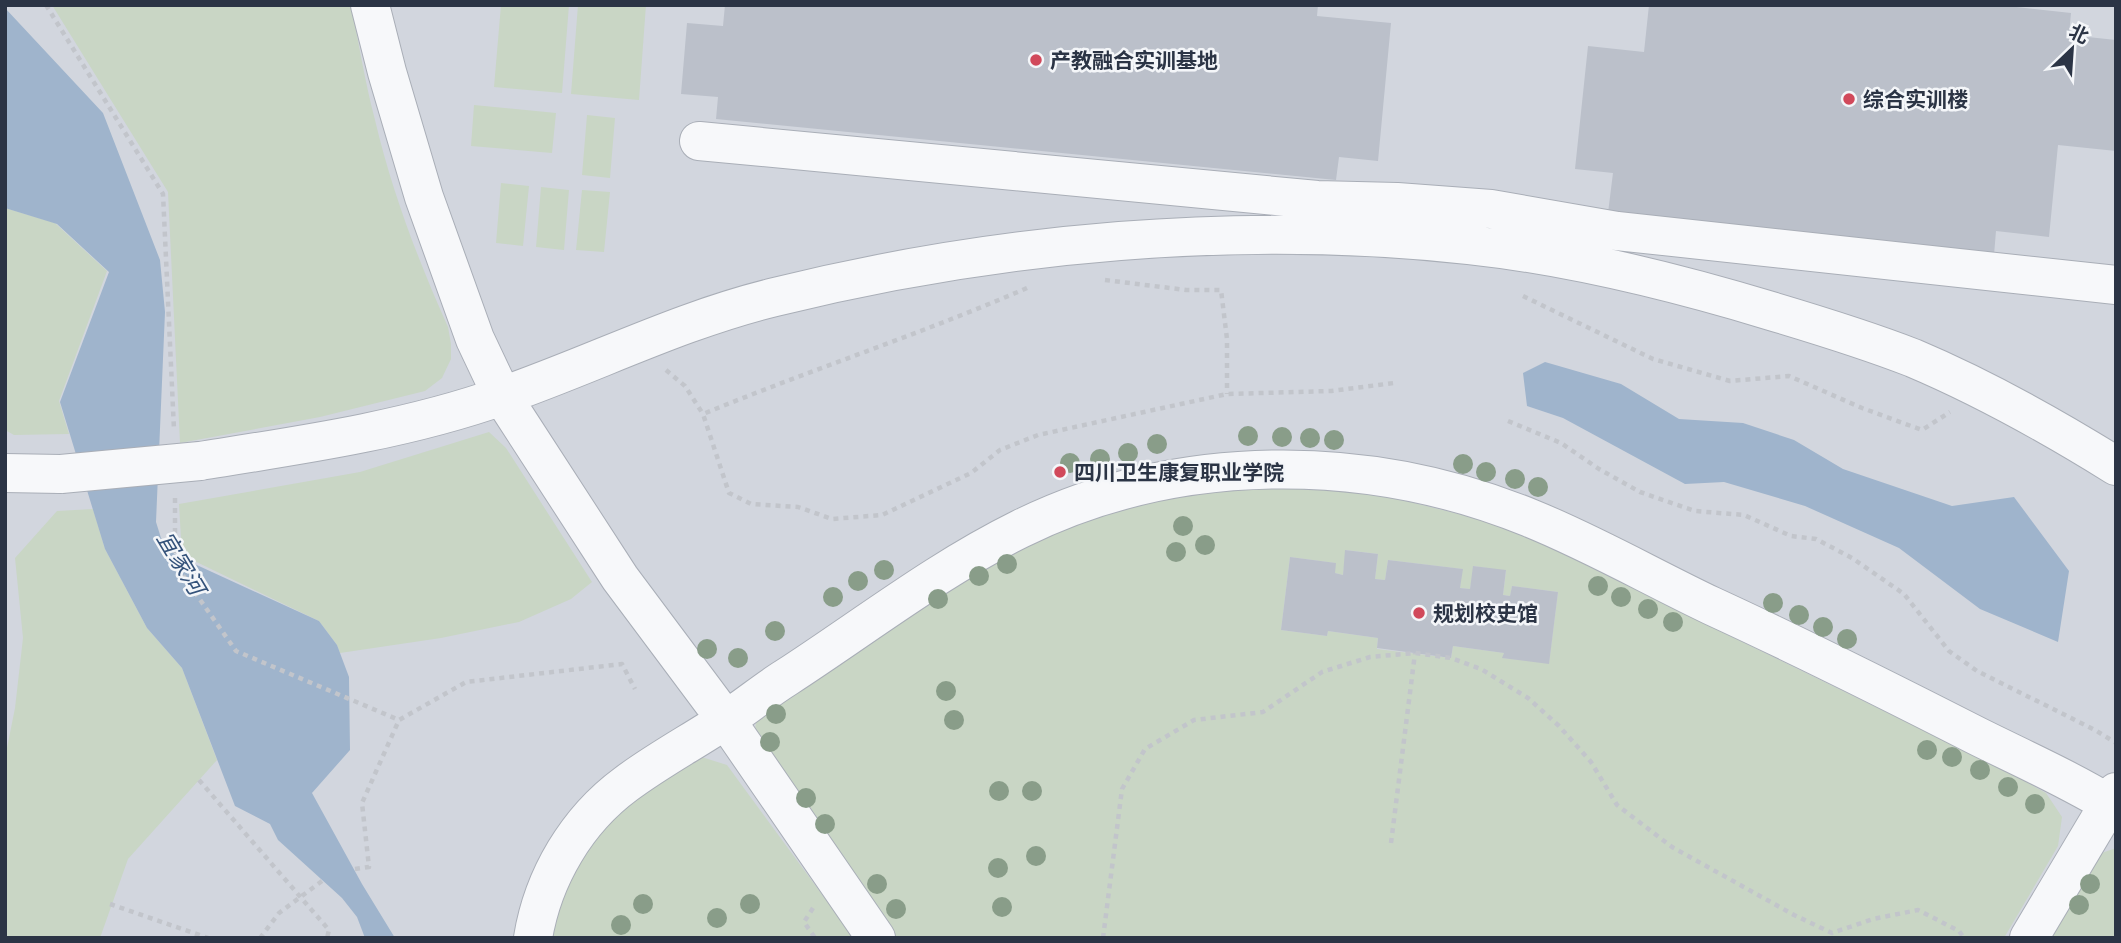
<svg xmlns="http://www.w3.org/2000/svg" width="2121" height="943" font-family="Montserrat,'Noto Sans SC',sans-serif">
<rect width="100%" height="100%" fill="#e4e7ec"/>
<path fill="#d2d6de" d="M5,5H2116V938H5Z"/>
<path fill="#c9d6c5" fill-rule="evenodd" d="M52,5H351C359,44 365,82 375,120C392,192 418,260 448,327L451,344V359L442,378L425,391L320,417L180,443L168,192Z
M501,5H569L562,93L494,87Z
M578,5H646L639,100L571,94Z
M474,105L556,113L552,153L471,146Z
M587,115L615,118L610,178L582,175Z
M501,183L529,186L523,246L496,243Z
M541,187L569,190L564,250L536,247Z
M582,190L610,192L604,252L576,250Z
M5,208L55,223L107,271L59,401L69,434L14,435L5,430Z
M489,432L506,448L592,582L571,599L519,622L441,638L340,653L337,645L319,621L182,555L179,504L360,472Z
M1232,483L1366,491L1495,523L1550,546L1620,582L2005,770L2046,793L2062,817L2058,846L2004,938H896L762,752L755,729L757,716L1042,527ZM1346,550L1378,554L1375,579L1385,580L1388,560L1462,569L1460,588L1470,589L1474,566L1506,571L1503,595L1510,596L1512,586L1558,592L1549,663L1503,658L1504,653L1453,646L1451,658L1377,649L1378,638L1328,631L1327,636L1281,630L1290,557L1335,563V573L1343,575Z
M93,509L105,549L147,628L182,668L217,760L128,859L100,938H5V758L15,708L23,638L15,558L57,511Z
M692,754L727,765L854,938H538L593,822Z
M2116,848V938H2043L2096,855Z"/>
<path fill="#9fb4cc" d="M5,8L103,113L160,260L165,312L156,522L161,538L175,555L319,621L337,645L349,677L350,750L312,793L362,884L395,938H365L357,917L342,898L278,840L270,824L235,806L182,668L147,628L105,549L60,402L109,272L57,224L5,208Z
M1545,362L1621,384L1679,419L1743,423L1794,440L1843,469L1952,506L2014,497L2069,571L2058,642L1980,609L1899,548L1805,506L1724,482L1685,484L1563,418L1527,406L1523,373Z"/>
<path fill="#bbc0ca" d="M725,5H1318L1317,16L1391,23L1378,161L1339,157L1336,180L716,119L718,97L681,94L687,23L723,26Z
M1649,5H1999L2071,13L2069,35L2116,40V151L2058,145L2049,237L1996,231L1994,255L1953,251L1954,248L1639,214L1638,217L1608,213L1613,173L1575,169L1588,46L1644,52Z
M1345,550L1378,554L1375,579L1385,580L1388,560L1463,569L1460,588L1470,589L1473,566L1506,570L1503,595L1510,596L1512,586L1558,592L1549,664L1502,658L1504,653L1453,646L1451,658L1377,648L1378,638L1328,631L1327,636L1281,630L1290,557L1336,563L1335,573L1343,575Z"/>
<g fill="none" stroke-linecap="round" stroke-linejoin="round">
<g stroke="#a9aeb7" stroke-width="40">
<path id="minor" d="M370,5L387,72L424,197L475,339L502,396L620,578L726,720L876,938
M699,141L1317,200L1397,202L1491,209L1617,231L2116,285
M200,461C301,445 406,430 502,396C594,364 680,320 775,297C997,242 1241,220 1469,245C1571,256 1672,281 1771,311C1818,325 1867,340 1913,358C1984,388 2050,425 2116,466
M5,473L61,474
M533,938C543,877 577,820 626,784C658,760 694,741 727,719C747,706 766,690 787,677C864,627 937,570 1020,529C1178,451 1368,452 1530,518C1592,543 1651,577 1712,606C1801,647 1889,691 1977,736C2023,759 2071,780 2116,808
M2029,938L2116,792"/>
</g>
<path stroke="#c2c5cb" stroke-width="4.5" stroke-dasharray="5 5" stroke-linecap="butt" d="M46,5L163,194L174,430
M1105,280L1186,290H1221L1227,339V394
M1027,288C921,334 810,370 703,414L729,493L751,504L798,507L832,519L882,515L971,473L1000,450L1038,435L1227,394L1331,391L1394,383
M1523,296L1653,359L1730,381L1789,376L1862,408L1922,430L1950,412
M666,370L685,386L703,414
M1508,421L1561,443L1599,469L1640,492L1695,511L1744,515L1791,536L1816,539L1852,558L1904,594L1949,651L1977,671L2095,730L2116,743
M175,498V564L236,651L399,720
M199,780L329,930L327,938
M1391,843L1415,653
M355,869L369,867L362,803L399,720L466,682L622,664L635,689
M110,904L208,938
M813,908L804,922L815,938
M260,938L279,913L322,881
M1103,938L1122,789L1145,749L1194,720L1263,712L1322,672L1370,657L1415,653L1451,658L1481,669L1528,698L1559,726L1591,762L1617,805L1672,847L1794,915L1832,933L1873,919L1918,910L1959,931L1964,938"/>
<use href="#minor" stroke="#f7f8fa" stroke-width="38"/>
<g stroke="#a9aeb7" stroke-width="40" stroke-linecap="butt">
<path id="minor-bridge" d="M61,474L200,461"/>
</g>
<use href="#minor-bridge" stroke="#f7f8fa" stroke-width="38"/>
</g>
<g fill="#899d89">
<circle cx="1248" cy="436" r="10"/>
<circle cx="1282" cy="437" r="10"/>
<circle cx="1310" cy="438" r="10"/>
<circle cx="1334" cy="440" r="10"/>
<circle cx="1157" cy="444" r="10"/>
<circle cx="1128" cy="453" r="10"/>
<circle cx="1100" cy="459" r="10"/>
<circle cx="1070" cy="463" r="10"/>
<circle cx="1463" cy="464" r="10"/>
<circle cx="1486" cy="472" r="10"/>
<circle cx="1515" cy="479" r="10"/>
<circle cx="1538" cy="487" r="10"/>
<circle cx="1183" cy="526" r="10"/>
<circle cx="1205" cy="545" r="10"/>
<circle cx="1176" cy="552" r="10"/>
<circle cx="1007" cy="564" r="10"/>
<circle cx="884" cy="570" r="10"/>
<circle cx="979" cy="576" r="10"/>
<circle cx="858" cy="581" r="10"/>
<circle cx="1598" cy="586" r="10"/>
<circle cx="833" cy="597" r="10"/>
<circle cx="1621" cy="597" r="10"/>
<circle cx="938" cy="599" r="10"/>
<circle cx="1773" cy="603" r="10"/>
<circle cx="1648" cy="609" r="10"/>
<circle cx="1799" cy="615" r="10"/>
<circle cx="1673" cy="622" r="10"/>
<circle cx="1823" cy="627" r="10"/>
<circle cx="775" cy="631" r="10"/>
<circle cx="1847" cy="639" r="10"/>
<circle cx="707" cy="649" r="10"/>
<circle cx="738" cy="658" r="10"/>
<circle cx="946" cy="691" r="10"/>
<circle cx="776" cy="714" r="10"/>
<circle cx="954" cy="720" r="10"/>
<circle cx="770" cy="742" r="10"/>
<circle cx="1927" cy="750" r="10"/>
<circle cx="1952" cy="757" r="10"/>
<circle cx="1980" cy="770" r="10"/>
<circle cx="2008" cy="787" r="10"/>
<circle cx="999" cy="791" r="10"/>
<circle cx="1032" cy="791" r="10"/>
<circle cx="806" cy="798" r="10"/>
<circle cx="2035" cy="804" r="10"/>
<circle cx="825" cy="824" r="10"/>
<circle cx="1036" cy="856" r="10"/>
<circle cx="998" cy="868" r="10"/>
<circle cx="877" cy="884" r="10"/>
<circle cx="2090" cy="884" r="10"/>
<circle cx="643" cy="904" r="10"/>
<circle cx="750" cy="904" r="10"/>
<circle cx="2079" cy="905" r="10"/>
<circle cx="1002" cy="907" r="10"/>
<circle cx="896" cy="909" r="10"/>
<circle cx="717" cy="918" r="10"/>
<circle cx="621" cy="925" r="10"/>
</g>
<g fill="#d1495b" stroke="#f4f6f9" stroke-width="2.5">
<circle cx="1036" cy="60" r="7"/>
<circle cx="1849" cy="99" r="7"/>
<circle cx="1060" cy="472" r="7"/>
<circle cx="1419" cy="613" r="7"/>
</g>
<g text-anchor="middle" dominant-baseline="central" stroke-width="5" stroke-linejoin="round" paint-order="stroke">
<g font-size="21" font-weight="bold" fill="#2b3445" stroke="#f4f6f9" text-anchor="start">
<text x="1050" y="60">产教融合实训基地</text>
<text x="1863" y="99">综合实训楼</text>
<text x="1074" y="472">四川卫生康复职业学院</text>
<text x="1433" y="613">规划校史馆</text>
</g>
<g font-size="23" font-style="italic" fill="#34527a" stroke="#f4f6f9">
<text transform="translate(181 563) rotate(59)">宜家河</text>
</g>
</g>
<rect width="2121" height="943" fill="none" stroke="#2b3445" stroke-width="14"/>
<g transform="translate(2072 49) rotate(25)" stroke="#f4f6f9" stroke-width="5" paint-order="stroke">
<path d="M0-5L12 26L0 18L-12 26Z" fill="#2b3445"/>
<text y="-10" font-size="19" font-weight="bold" text-anchor="middle" fill="#2b3445">北</text>
</g>
</svg>
